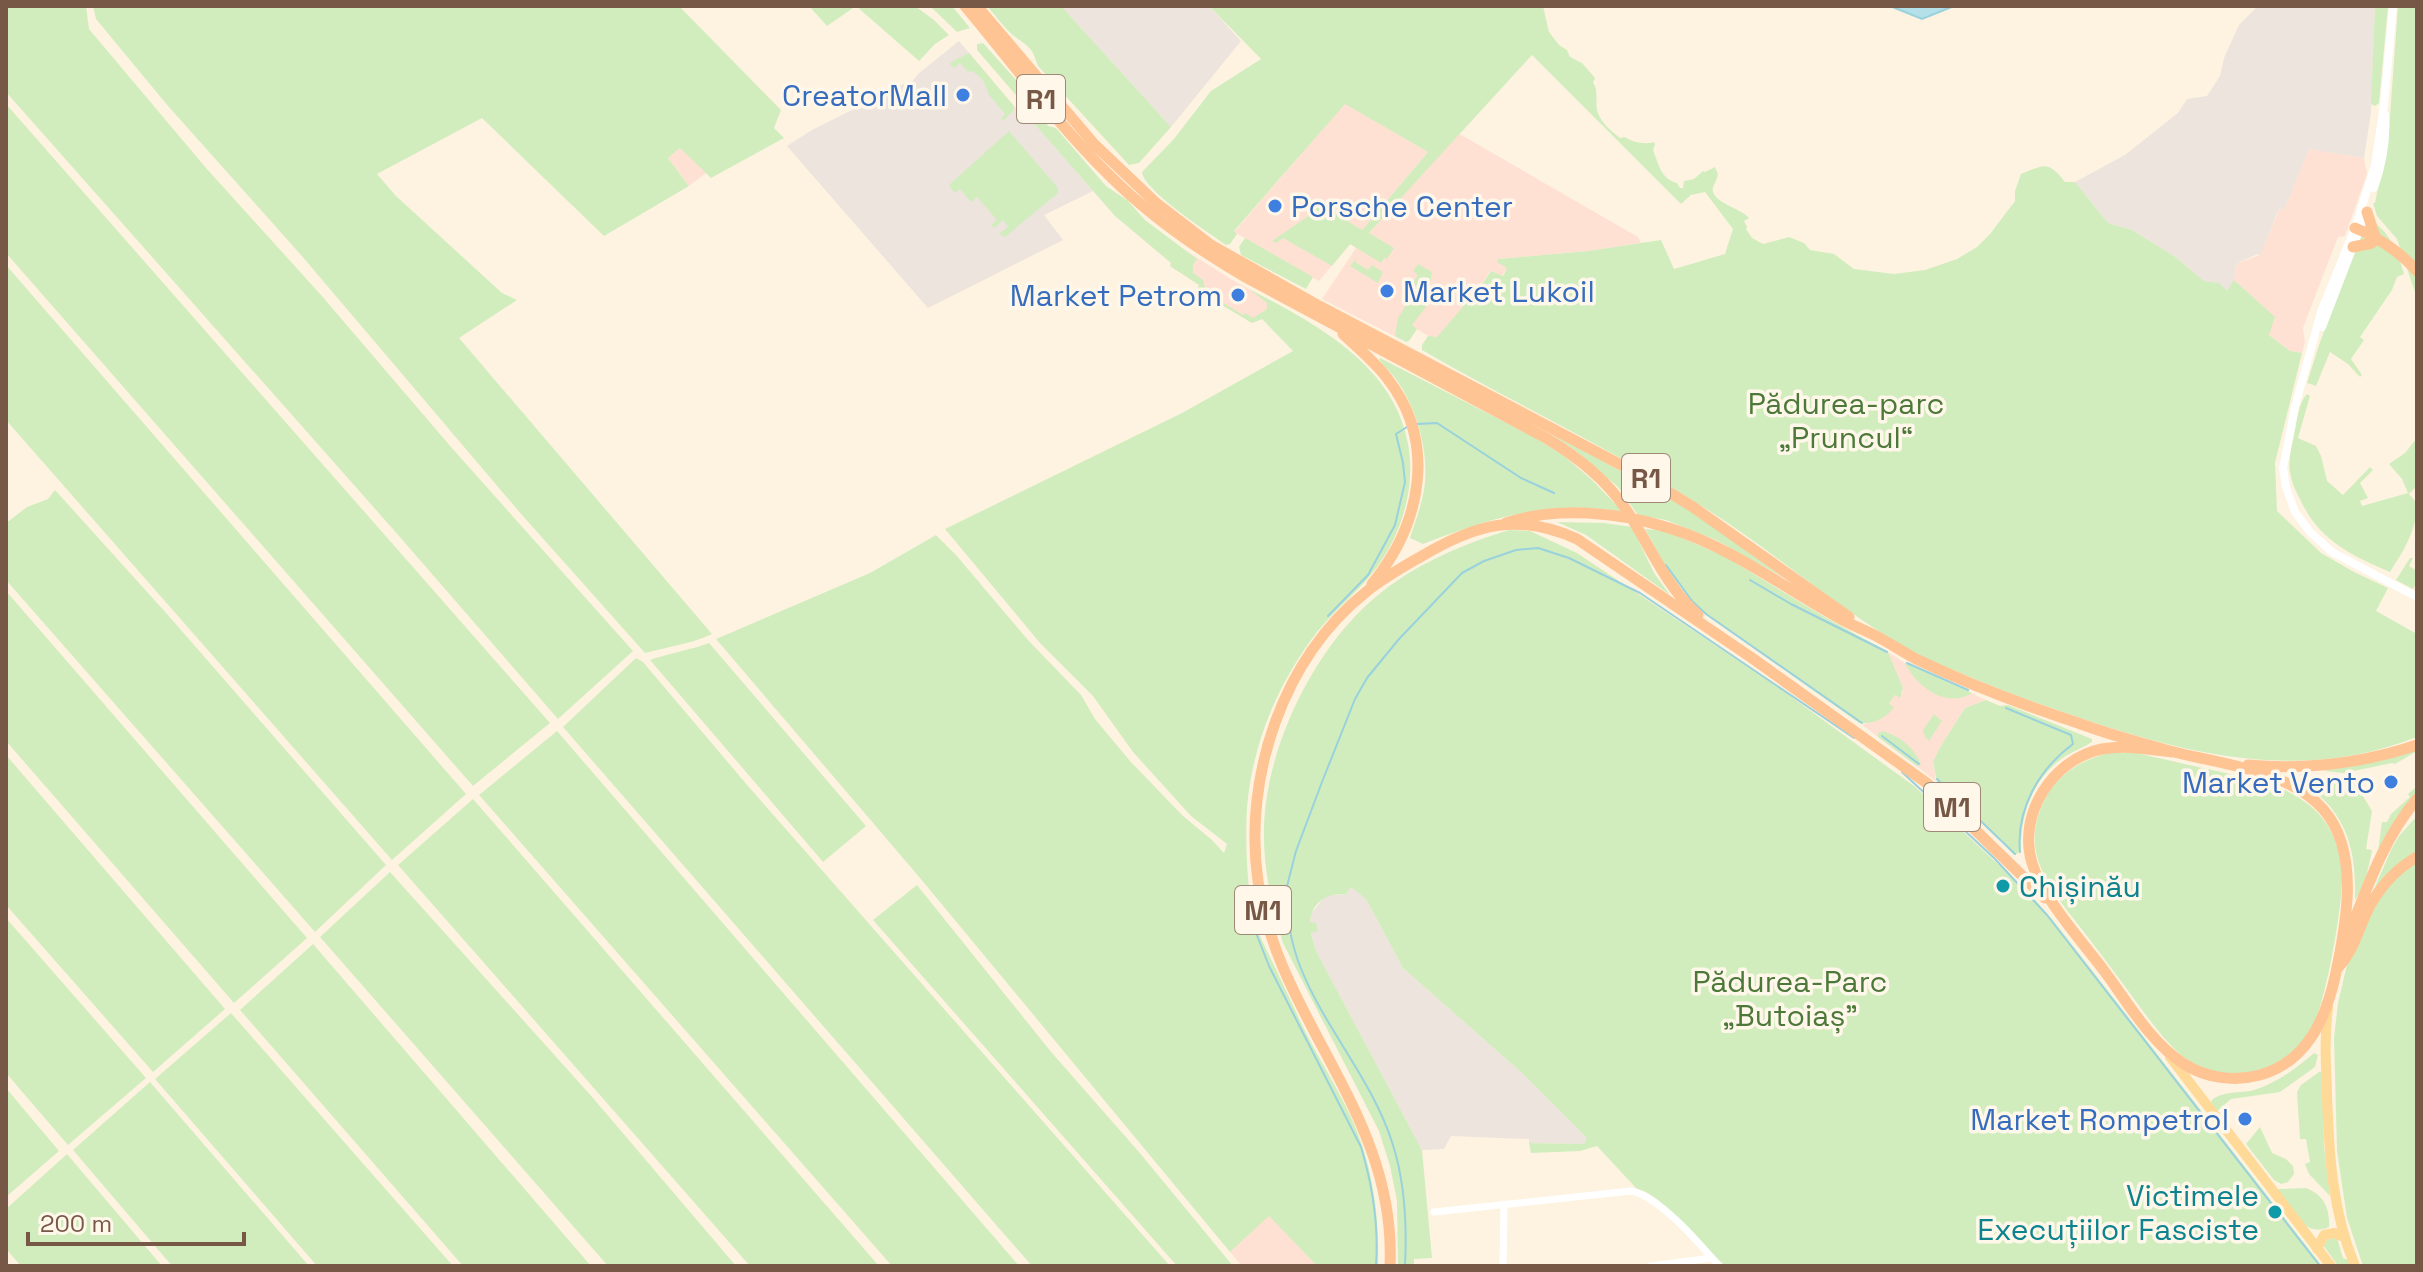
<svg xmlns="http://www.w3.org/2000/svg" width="2423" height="1272" font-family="'Space Grotesk',sans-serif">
<rect width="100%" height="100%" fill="#fef3e1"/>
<path fill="#ffe1d4" d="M1345,103L1428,152L1319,281L1234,232Z
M1458,133L1638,237L1641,243L1589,251L1498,259L1507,268L1502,276L1490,271L1479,288L1436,341L1412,326L1402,340L1322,299L1356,248Z
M681,147L706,173L689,186L668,158Z
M2309,148L2364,158L2367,174L2345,236L2338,237L2303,328L2305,342L2302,353L2290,351L2269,335L2234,280L2237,263L2260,255L2280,208L2284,210Z
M1180,247L1231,279L1279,306L1274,314L1252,323L1197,290L1199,285L1170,266Z
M1888,652L1905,663L1986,700L1965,708L1942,744L1933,761L1936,781L1862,725L1880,719L1895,695L1902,694L1903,688Z
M1269,1215L1317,1266H1242L1230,1252Z"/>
<path fill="#ece4dd" d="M1061,6H1209L1241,41L1171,127Z
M2258,6H2375L2371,112L2364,158L2309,149L2284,210L2279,209L2260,256L2258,254L2237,263L2234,280L2227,292L2219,283L2204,281L2174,256L2132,230L2108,223L2075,182L2125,155L2178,113L2187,99L2207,96L2220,76L2224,58L2239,25Z
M959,41L1014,106L1025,117L1030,119L1093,191L1044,215L1063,240L928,308L787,146L812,130L852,110L901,85L911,83L918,74Z
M1351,886L1366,899L1403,968L1522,1073L1586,1137V1142L1582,1144L1529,1143V1139L1451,1136L1444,1149L1422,1150L1316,951L1311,932L1317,931L1310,923L1311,914L1324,897L1329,895H1345Z"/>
<path fill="#d1edbe" d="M6,6H86L89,29L206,168L321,295L451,447L633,651L558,719L392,528L6,92Z
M93,6H679L781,110L774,128L784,138L711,178L680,148L668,158L689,186L604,236L482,118L377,174L396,196L502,293L517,300L459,338L712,634C688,645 670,646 645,653L522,515L301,255L168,106L96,19Z
M809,6H915L934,20L949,35L935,44L919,61L856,6L827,26Z
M930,6H952L970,28L957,32Z
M987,6H1061L1171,127L1139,163L1129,165L1038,66C1032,47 1029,47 1014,36C1004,28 995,15 987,6Z
M1209,6H1543L1549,32L1559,45L1567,50L1570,57L1582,63L1595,78L1593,82C1599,92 1595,100 1597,110C1600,122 1611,131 1620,138L1625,137C1631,142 1646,145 1654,142L1655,144L1653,150C1659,165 1661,179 1677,183L1680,188H1683L1684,181L1694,179L1703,171L1705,172L1715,167L1718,174C1717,179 1715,183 1713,187C1709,202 1741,208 1749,218L1744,221L1747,227L1746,229L1752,238L1763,244L1789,237L1804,243L1810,250L1834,254L1854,269L1894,274L1925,270L1957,259L1977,247L1990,234L2015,201V191L2021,174C2044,165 2048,160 2065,182H2075L2108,223L2132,230L2174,256L2204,281L2219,283L2227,291L2234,280L2275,317L2269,335L2290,351L2302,353L2275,463L2277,511L2321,553L2354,572L2388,588L2376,611L2417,634V737C2291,787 2167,749 2046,706C2015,696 1986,684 1956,671C1943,666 1929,661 1917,654C1842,613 1779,555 1708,510C1616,451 1517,405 1422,350V345L1428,336L1437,337L1479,288L1491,271L1503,276L1507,268L1497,262L1498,259L1588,251L1661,240L1674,269L1725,254L1733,229L1705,192L1691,195L1681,204L1532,55L1369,233L1394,248L1387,259L1384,258L1381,263L1350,244L1332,266L1283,238L1276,243L1272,241L1313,213L1316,202L1362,230L1428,152L1345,104L1234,231L1237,234L1230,244L1226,245C1208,232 1144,191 1142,172L1173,140L1211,91L1261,59Z
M2375,6H2388L2379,103L2375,106L2371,104Z
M2398,6H2417V298L2397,239L2377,216L2373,203H2375L2389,130Z
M983,43L1017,81L1024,97L1021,101L977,50V44Z
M969,53L1014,106L1013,111L1004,120L1001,119L1005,114L989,95L983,80L974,72L967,71L960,63L954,68L950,64L953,61Z
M6,104L550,723L473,786L6,253Z
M1035,113L1041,114L1048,126L1056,128L1106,186L1127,200L1145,220L1197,259L1193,265V273L1203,280L1206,292L1243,315L1245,313L1253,318L1267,309V303L1249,289C1314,323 1394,364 1408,444C1417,494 1398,546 1364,583C1346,602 1326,619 1311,640C1275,690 1252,747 1247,808C1245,839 1247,894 1255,923C1261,941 1272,960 1280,978C1289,996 1297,1015 1306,1033C1327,1074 1354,1113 1366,1158C1376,1194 1379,1229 1378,1266H1317L1269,1216L1230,1252L920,878L716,639L870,573L936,535L956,555L1028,640L1081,695L1095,719L1130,761L1183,816L1212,840L1224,853L1227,844L1191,816L1133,752L1093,696L1040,643L945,529L1182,413L1293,351L1262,319L1252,323L1197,290L1199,285L1170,266L1171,263L1115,216L1030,119L1031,115Z
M1009,131L1058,188V193L1005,237L999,234L1008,227L1003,220L994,228L991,225L997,220L977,197L971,202L960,189L955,193L949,185Z
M2374,222C2392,236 2398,254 2404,274L2397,277L2392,290L2360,337L2364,340L2351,359L2362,375L2360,377L2348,364L2330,352L2316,386L2307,383L2319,345L2362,229L2365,223Z
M1245,238L1313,277L1306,289L1241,255L1239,247Z
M1357,257L1355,262L1368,270L1372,265L1383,272L1378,283L1350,266Z
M1418,264L1432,272L1426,307L1412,325L1417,329L1409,341L1406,342L1395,336L1398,318L1411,297L1401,290L1407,281L1412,284L1418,275L1413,271Z
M6,265L466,794L392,860L6,420Z
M1380,358L1532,436L1563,455L1591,479L1623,512C1551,499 1489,518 1423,544L1410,538C1415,522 1421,507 1424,490C1430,453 1417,408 1395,378C1390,371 1383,366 1379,359Z
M2307,394L2310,396L2298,438L2316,446L2321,456L2327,481L2343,495L2370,467L2373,470L2360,483L2368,498L2360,501L2362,506L2408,493L2402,479L2389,464L2405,453L2417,438V486L2409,494L2417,503C2417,530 2404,550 2390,572C2348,554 2317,539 2298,495C2294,488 2291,480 2290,472C2288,459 2292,446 2294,435C2297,422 2298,403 2307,394Z
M1542,428L1652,488L1708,522L1784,578L1716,540L1666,520L1638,515L1618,487L1576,451Z
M55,490L167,614L386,865L315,932L6,580V523L27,507L48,499Z
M1557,522L1604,523L1632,527L1654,573L1670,595L1586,535Z
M1645,529L1665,531L1724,556L1823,616L1888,652L1903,688L1900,698L1895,695L1889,704L1894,707C1887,718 1872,725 1859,723L1698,608L1669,573Z
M1509,530L1530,531L1577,553L1779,688L1914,786L2030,894L2052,919L2322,1266H1725L1658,1200L1648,1193L1636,1188L1597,1146L1580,1151L1531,1153L1529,1143L1582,1144L1586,1142V1137L1522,1073L1403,968L1366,899L1351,887L1345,895C1326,892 1312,903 1310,922L1316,923L1318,931L1311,933L1316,951L1422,1150L1432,1258L1414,1259V1266H1398L1397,1201L1390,1166L1379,1131L1283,943C1272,907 1263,868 1264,829C1265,747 1317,641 1383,591C1420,562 1464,544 1509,530Z
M2410,558H2413L2409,566L2417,571V582L2413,589L2396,580Z
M6,591L307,938L234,1003L6,741Z
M709,643L866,826L823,862L650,660C670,653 690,650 709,643Z
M636,658L643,662L748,786L1170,1266H1032L563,727Z
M1905,663L1972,693C1947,709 1916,687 1905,663Z
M1986,700L2000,706L2008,705L2092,739V742C2083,748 2073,751 2064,757C2032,779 2020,815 2021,852L2014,855L1998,838L1937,783L1933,761L1942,744L1965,708Z
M1934,714L1942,721L1929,741L1925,737L1923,730Z
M557,731L1019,1266H892L479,795Z
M1883,731C1900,736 1915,748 1921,765L1917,766L1878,737V733Z
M2417,749V751L2395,764L2392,763L2344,773L2324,771L2367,763Z
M2109,753H2136L2270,783C2297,795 2321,808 2333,836C2338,847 2341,860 2342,872C2344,900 2325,1009 2310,1032C2294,1055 2268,1073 2239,1074C2224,1074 2206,1071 2192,1063C2167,1049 2136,1000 2117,976C2103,957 2088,937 2073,918C2043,879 2020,846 2046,797C2059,773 2084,759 2109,753Z
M6,755L225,1009L153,1072L6,905Z
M2326,777L2359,782L2365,790L2361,793L2372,811L2366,849L2372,850C2369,867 2365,886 2355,900C2356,864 2352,829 2325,801C2318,793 2308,788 2301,781L2303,779Z
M2417,786V791L2378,851L2382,822H2387L2391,814L2410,797L2408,794Z
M473,799L879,1266H750L398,865Z
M2417,816V1266H2363L2347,1218L2337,1151L2334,1038L2338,1003L2346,969L2367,905L2392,848L2399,836Z
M390,872L593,1098L736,1266H608L320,937Z
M917,885L1052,1053L1139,1152L1233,1266H1177L873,920Z
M6,918L146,1078L68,1145L6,1073Z
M313,944L591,1266H463L240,1010Z
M231,1013L453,1266H317L155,1079Z
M2314,1053L2318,1055L2315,1067L2280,1092L2231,1099L2216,1112L2211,1101C2222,1090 2240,1094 2254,1090C2277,1082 2296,1069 2314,1053Z
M2319,1072H2322L2324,1147L2330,1196L2309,1174L2305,1164L2310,1162L2306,1139H2300L2297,1092L2301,1085Z
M150,1082L309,1266H172L73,1150Z
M6,1088L59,1151L6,1197Z
M2260,1127L2272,1153L2286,1159L2293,1166L2294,1174L2288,1182L2281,1184L2274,1180L2246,1144Z
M67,1154L162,1266H21L6,1249V1209Z
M2306,1188C2324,1195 2330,1208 2329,1227C2304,1239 2291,1208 2278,1191V1189Z
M2331,1238H2337L2343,1258L2348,1260L2351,1266H2338L2323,1245L2325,1241Z"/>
<path fill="#b4e1e9" stroke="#99d1dc" stroke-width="2" d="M1890,6H1954L1922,19Z"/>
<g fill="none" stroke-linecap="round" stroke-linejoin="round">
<path stroke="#99d1dc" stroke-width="2" d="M1417,424L1437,423L1521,478L1554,493
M1666,565L1692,601L1706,614L1862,723
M1750,580L1791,604L1887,652
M1328,616L1368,575L1395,525L1405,482L1403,463L1396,434L1407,427
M1907,663L1968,690
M2006,708L2071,735L2073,744C2039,769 2016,809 2020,852
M1882,736L1919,764
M1902,772L1994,858L2047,915L2320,1266
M1937,779L2015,854
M1285,894C1287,918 1291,943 1300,966C1324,1028 1373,1080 1393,1145C1405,1183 1407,1226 1405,1266
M1273,902L1285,894L1296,851L1322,782L1355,699L1367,678L1399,639L1462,573L1484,561L1516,550L1538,548L1569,558L1640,593L1854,738
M1255,917L1251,920L1269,966L1361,1147C1373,1187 1379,1224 1376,1266"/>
<path stroke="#fff" stroke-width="7" d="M1434,1212L1631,1191C1659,1196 1700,1244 1719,1266
M1503,1266L1504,1204
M1651,1266L1712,1258"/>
<path stroke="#fff" stroke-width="8" d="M2393,6L2384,105L2375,165L2355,228L2321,312L2295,407L2283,468L2286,487L2295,512L2310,532L2332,552L2417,597
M2374,188C2382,165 2387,141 2385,115
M2322,327L2366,213"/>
<path stroke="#ffd997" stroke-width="10" d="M2328,1008C2324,1037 2326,1066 2327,1095C2329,1154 2332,1211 2355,1266
M2170,1057L2331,1266
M2317,1249L2324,1235L2334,1233L2344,1237"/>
<path stroke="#fec494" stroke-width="11" d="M965,6C1012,62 1056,123 1109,175C1150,216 1197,249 1247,278L1546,438C1576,456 1605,478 1625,508C1649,543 1665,586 1698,615
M977,6L1094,144L1155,202L1211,245L1312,302L1644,477L1693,507L1849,617
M2367,212L2375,237
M2355,228C2378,237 2401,253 2417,271
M2353,247L2372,243
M1343,334C1358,348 1375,362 1387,378C1438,443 1421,524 1372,584
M1506,523C1556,506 1619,512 1669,528C1731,547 1783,587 1839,618C1851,625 1865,630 1878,637C1891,644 1903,652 1916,659C1968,684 2023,705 2078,723C2108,734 2140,743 2170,751C2219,764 2289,770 2323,809C2361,852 2346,926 2335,977C2325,1021 2306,1062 2260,1075C2234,1082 2206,1078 2184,1064C2151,1043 2128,1003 2105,972C2082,941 2043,899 2032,863C2017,814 2053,759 2102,749C2125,745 2149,749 2172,752
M2248,765C2306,770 2361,764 2417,745
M2345,944C2365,894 2382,840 2417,799
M2337,969C2357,947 2358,926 2372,902C2383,884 2399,867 2417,857
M1390,1266C1397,1114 1278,1021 1258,881C1243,777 1283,658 1366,592C1383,578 1403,567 1422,556C1476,524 1518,512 1577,539L1752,658L1928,784L2045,898"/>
</g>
<g fill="#3f7fe0" stroke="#fff7e9" stroke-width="3">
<circle cx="963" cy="95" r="8"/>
<circle cx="1275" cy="206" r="8"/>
<circle cx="1387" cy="291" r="8"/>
<circle cx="1238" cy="295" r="8"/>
<circle cx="2391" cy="782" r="8"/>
<circle cx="2245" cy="1119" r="8"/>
</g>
<g fill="#0f9aa8" stroke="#fff7e9" stroke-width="3">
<circle cx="2003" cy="886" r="8"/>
<circle cx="2275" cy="1212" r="8"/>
</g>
<g text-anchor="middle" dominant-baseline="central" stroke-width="7" stroke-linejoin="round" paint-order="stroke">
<g fill="#fff7e9" stroke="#a08877" stroke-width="2">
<rect x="1017" y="75" width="48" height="48" rx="6"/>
<rect x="1622" y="454" width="48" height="48" rx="6"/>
<rect x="1924" y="783" width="56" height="48" rx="6"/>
<rect x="1235" y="886" width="56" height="48" rx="6"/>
</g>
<g font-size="28" font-weight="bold" fill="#775846">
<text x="1041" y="99">R1</text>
<text x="1646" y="478">R1</text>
<text x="1952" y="807">M1</text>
<text x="1263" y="910">M1</text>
</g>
<g font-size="30" fill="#366cbe" stroke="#fff7e9" text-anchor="end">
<text x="947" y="95">CreatorMall</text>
<text x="1291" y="206" text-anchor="start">Porsche Center</text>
<text x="1403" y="291" text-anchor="start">Market Lukoil</text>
<text x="1222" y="295">Market Petrom</text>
<text x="2375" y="782">Market Vento</text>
<text x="2229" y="1119">Market Rompetrol</text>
</g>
<g font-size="30" fill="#4c793a" stroke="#fff7e9">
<text x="1846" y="403">Pădurea-parc<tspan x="1846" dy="34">„Pruncul“</tspan></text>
<text x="1790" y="981">Pădurea-Parc<tspan x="1790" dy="34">„Butoiaș”</tspan></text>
</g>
<g font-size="30" fill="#0d838f" stroke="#fff7e9" text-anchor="start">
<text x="2019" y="886">Chișinău</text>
<text x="2259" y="1195" text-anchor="end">Victimele<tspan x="2259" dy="34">Execuțiilor Fasciste</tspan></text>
</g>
</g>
<rect width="2423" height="1272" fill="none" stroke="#775846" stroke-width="16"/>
<path d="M28 1232v12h216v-12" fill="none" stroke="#775846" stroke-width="4"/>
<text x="40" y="1232" font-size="24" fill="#775846" stroke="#fff7e9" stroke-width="6" paint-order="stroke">200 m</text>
</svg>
